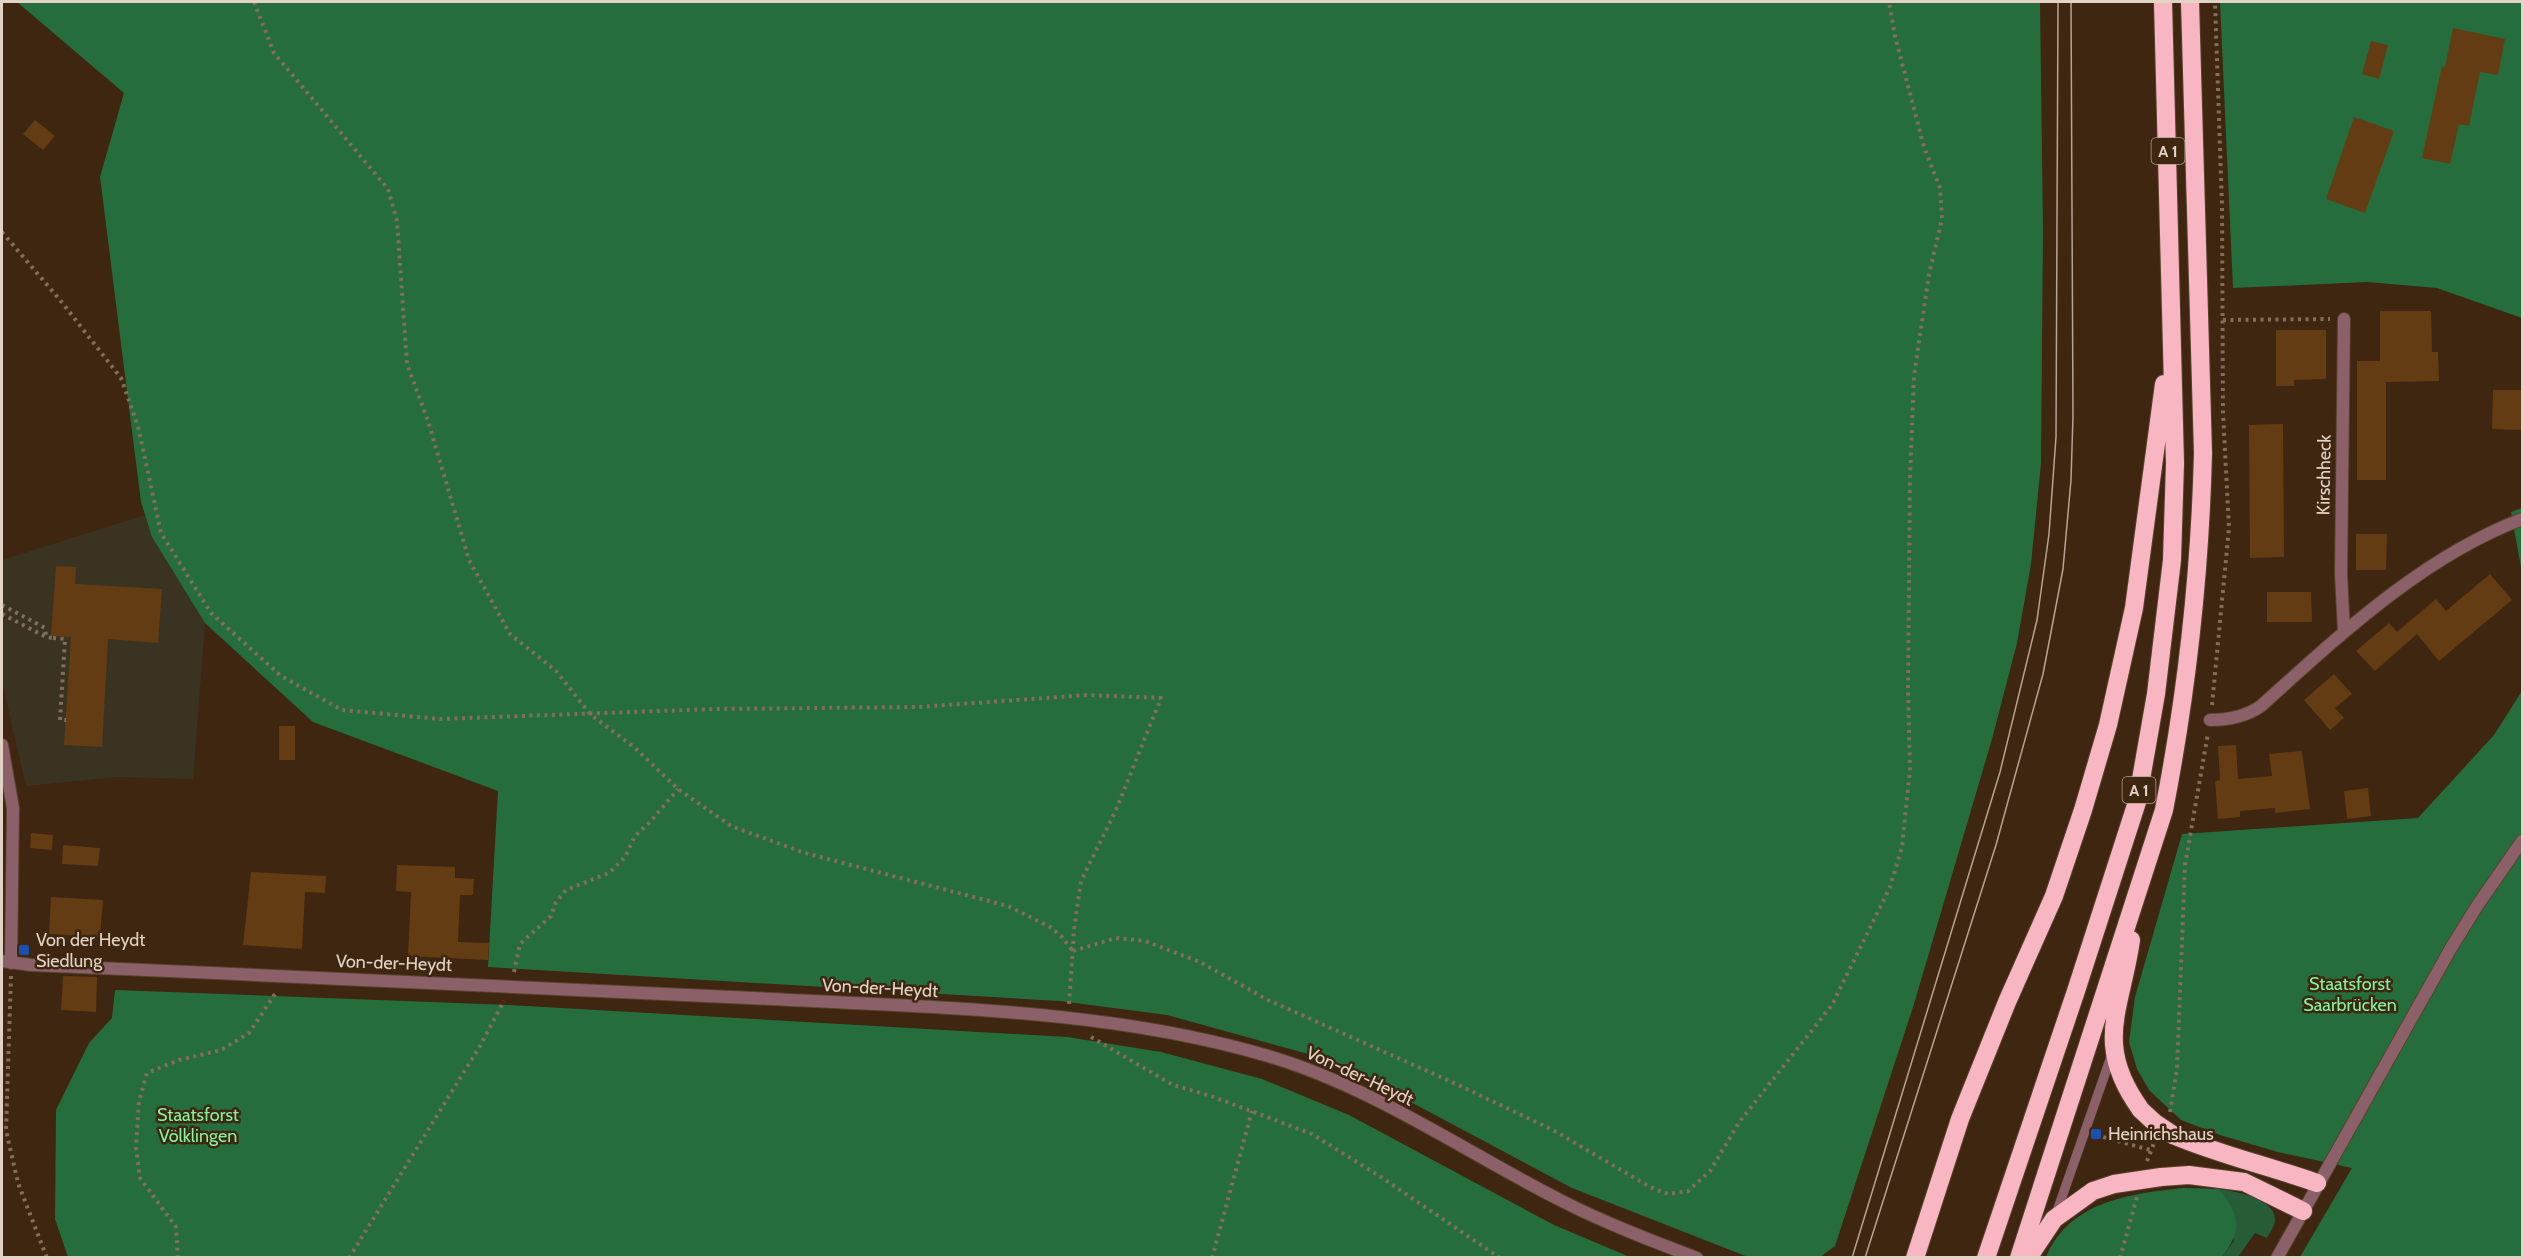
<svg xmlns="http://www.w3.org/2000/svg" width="2524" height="1259" font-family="Cabin,sans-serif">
<rect width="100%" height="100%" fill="#3e2610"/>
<path fill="#3b3322" d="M145,515L152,537L205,623L193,779L118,777L26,786L2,682V560Z"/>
<path fill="#265c37" d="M2219,1189C2235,1191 2277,1199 2275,1221C2275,1226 2269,1233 2267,1238L2255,1233L2238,1257H2222L2234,1241Z"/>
<path fill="#266d3e" d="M17,2H2040L2043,230L2041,463L2031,564L2017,643L1992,739L1914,1004L1835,1246L1820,1257H1748L1572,1188L1364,1077L1319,1057L1167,1015L1060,1001L488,967L498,791L313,722L205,623L152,537L141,502L100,177L124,93Z
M2220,2H2522V318L2437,288L2367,282L2233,288Z
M2522,508V573L2511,512Z
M2522,691V1257H2300L2352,1168L2278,1152L2220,1135L2181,1120L2149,1090L2137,1069L2129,1042L2135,997L2182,834L2418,818L2494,735Z
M115,990L509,1005L1067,1037L1161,1052L1262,1079L1349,1115L1554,1225L1630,1257H68L55,1219L56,1110L89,1043L112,1018Z
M2183,1188L2219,1189C2240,1216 2243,1229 2222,1257H2046C2070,1201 2129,1194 2183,1188Z"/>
<path fill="#643c13" d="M2453,28L2505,39L2498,75L2480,72L2469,126L2459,124L2450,164L2422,158L2442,66L2445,67Z
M2371,41L2388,45L2379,79L2362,74Z
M2354,117L2394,131L2365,213L2326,199Z
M35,120L55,136L43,150L23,134Z
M2380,311H2431L2432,352H2438L2439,381L2386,382V480H2357V361H2380Z
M2276,330H2326V379L2294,380V386H2276Z
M2493,390H2523V430L2492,429Z
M2283,424L2284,557L2250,558L2249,425Z
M2356,534H2387L2386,570H2356Z
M56,566L76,567L75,584L162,589L158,643L108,639L102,747L64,745L71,637L51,636Z
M2490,574L2512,600L2439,661L2417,634L2375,671L2356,651L2389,623L2397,632L2436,599L2446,611Z
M2267,592H2311L2312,622H2267Z
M2334,674L2352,694L2335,708L2344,718L2330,730L2304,700Z
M279,726H295V760H279Z
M2236,745L2238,779L2272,776L2269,754L2302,751L2310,809L2275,813V808L2240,811V817L2218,819L2215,781L2220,780L2218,746Z
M2368,788L2371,816L2347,819L2344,791Z
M31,833L53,835L52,850L30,848Z
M63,845L100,848L98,866L62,864Z
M397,865L455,867V878L474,879L473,895H460L458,942L489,943L488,960L408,956L411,892L396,891Z
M251,872L326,876L325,893L305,892L302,949L243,945Z
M51,897L103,900L100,937L49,934Z
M63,976L97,977L96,1012L61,1010Z"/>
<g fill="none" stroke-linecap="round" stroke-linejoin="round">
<g stroke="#58422d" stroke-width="10">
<path id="service" d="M2056,1214L2112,1054"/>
</g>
<g stroke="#58422d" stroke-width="14">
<path id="minor" d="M2344,632L2341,574L2344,319
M2210,720C2229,720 2245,717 2261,706C2340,635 2422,557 2522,519
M2,745L13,808L11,963
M2,961L31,965C278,976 525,986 772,999C938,1008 1108,1009 1268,1056C1373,1087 1465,1152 1562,1201C1605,1223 1652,1241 1697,1258
M2277,1258L2451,948L2477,906L2522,841"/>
</g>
<g stroke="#58422d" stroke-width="20">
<path id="motorway" d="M2131,940C2121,1010 2093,1044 2141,1110
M2173,1135C2220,1155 2269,1166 2317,1183
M2161,1177L2189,1175L2244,1182L2303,1211
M1915,1258L1960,1119L2007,1002L2054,896L2083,810L2108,725L2134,608L2164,384
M1986,1258L2076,991L2137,802L2156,694L2172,560L2175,463L2163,2
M2019,1258L2164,810C2187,692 2200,573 2203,453L2190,2
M2028,1258L2054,1219L2093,1191"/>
</g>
<path stroke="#826e5b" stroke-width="4" stroke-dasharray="3 4.5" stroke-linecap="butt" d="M254,2L274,53L388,189L397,221L407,364L428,421L469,560L510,634L556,671L591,715L634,747L678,789L731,826L805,853L1008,906L1050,927L1061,936L1073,951
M2,232L60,300L121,378L138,426L161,533L211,613L281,676L342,710L440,719L713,709L918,707L1087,695L1161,698L1116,810L1081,881L1074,929L1069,1005
M2223,320L2330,319
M2,605L45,628L46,636
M2,614L46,637L53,638
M53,638L65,639L60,720H66
M2212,705L2229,528L2223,412L2222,206L2215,2
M1073,951L1116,938L1145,941L1200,962L1268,1000L1454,1083L1553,1130L1650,1187L1668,1194L1688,1191L1710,1171L1740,1121L1832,1005L1890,887L1902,847L1910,769L1908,690L1910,476L1914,376L1929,274L1942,219L1940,188L1924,147L1895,36L1889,2
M514,972L520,944L551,916L556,902L566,890L609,873L625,857L635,836L650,822L678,789
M11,976L6,1130L18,1183L47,1258
M1091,1037L1173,1085L1211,1096L1312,1134L1381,1177L1500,1258
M2170,1112L2177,1069L2185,865L2208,733
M2096,1135L2150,1150
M2147,1161L2154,1143
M178,1258L176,1227L140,1178L136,1148L139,1101L147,1073L179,1060L221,1050L249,1033L277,991
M349,1258L480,1046L504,1001
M1212,1258L1252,1111
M2120,1258L2137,1197"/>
<use href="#service" stroke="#8c6069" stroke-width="9"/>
<use href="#minor" stroke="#8c6069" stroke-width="12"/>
<use href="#motorway" stroke="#f7b6c2" stroke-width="18"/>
<path stroke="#b6a495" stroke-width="1.5" d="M1852,1258L2000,772L2037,620L2049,534L2056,437L2058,2
M1865,1258L1996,845L2043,674L2063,569L2071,480L2073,416L2071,2"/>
<g stroke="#58422d" stroke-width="20" stroke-linecap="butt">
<path id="motorway-bridge" d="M2141,1110L2155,1123L2173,1135
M2093,1191L2114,1184L2161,1177"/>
</g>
<use href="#motorway-bridge" stroke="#f7b6c2" stroke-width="18"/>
</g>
<g fill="#1a4fb4" stroke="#3e2610" stroke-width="2">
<rect x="18" y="944" width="12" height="12" rx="3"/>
<rect x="2090" y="1128" width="12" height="12" rx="3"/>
</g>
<g text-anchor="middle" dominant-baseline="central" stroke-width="5" stroke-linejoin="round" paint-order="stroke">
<g fill="#3e2610" stroke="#b19f8f" stroke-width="1.5">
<rect x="2151.5" y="138" width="33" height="26" rx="4.5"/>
<rect x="2122.5" y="777" width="33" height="26" rx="4.5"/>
</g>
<g font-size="16" font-weight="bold" fill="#e2d3c6">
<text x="2168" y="151">A 1</text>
<text x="2139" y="790">A 1</text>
</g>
<g font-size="18" fill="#e2d3c6" stroke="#3e2610">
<text transform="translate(2324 475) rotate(-89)">Kirschheck</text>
<text transform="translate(394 963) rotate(2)">Von-der-Heydt</text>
<text transform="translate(880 988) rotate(3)">Von-der-Heydt</text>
<text transform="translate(1360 1076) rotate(25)">Von-der-Heydt</text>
</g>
<g font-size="18" fill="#e2d3c6" stroke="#3e2610" text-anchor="start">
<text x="36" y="940">Von der Heydt<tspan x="36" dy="21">Siedlung</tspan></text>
<text x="2108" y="1134">Heinrichshaus</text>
</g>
<g font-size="18" fill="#7ff5a1" stroke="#3e2610">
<text x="2350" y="984">Staatsforst<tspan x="2350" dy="21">Saarbrücken</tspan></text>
<text x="198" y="1115">Staatsforst<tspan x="198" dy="21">Völklingen</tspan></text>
</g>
</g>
<rect width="2524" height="1259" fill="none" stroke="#e2d3c6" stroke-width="6"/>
</svg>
